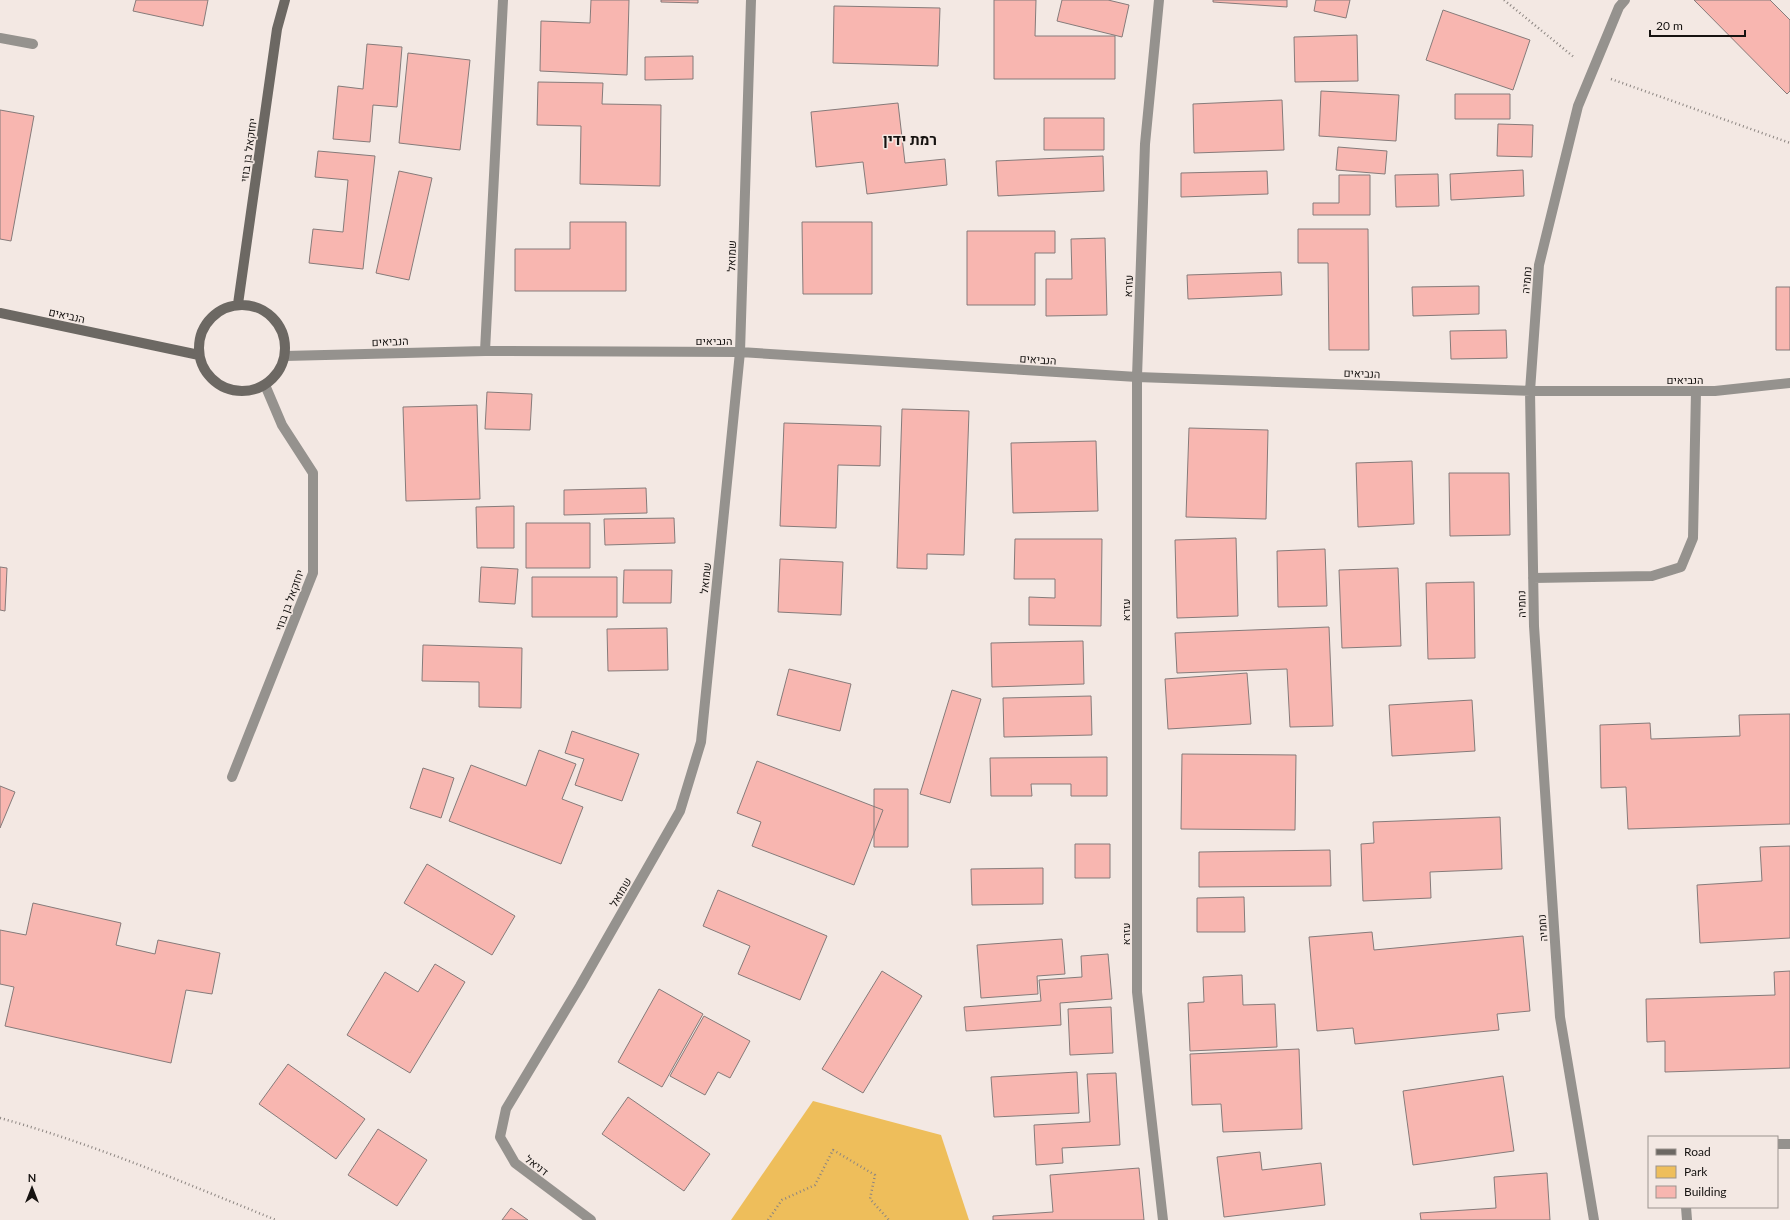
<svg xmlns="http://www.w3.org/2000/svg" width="1790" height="1220" font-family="Lato,Heebo,sans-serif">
<rect width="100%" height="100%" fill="#f3e8e3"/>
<path fill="#eebe5b" d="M813,1101L941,1135L969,1220H731Z"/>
<path fill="#f8b6b0" stroke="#867b7a" d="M136,0H208L203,26L133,11Z
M591,0H629L627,75L540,71L541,21L590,23Z
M661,0H698V3L661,2Z
M994,0H1036L1035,36H1115V79H994Z
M1062,0H1108L1129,5L1122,37L1057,21Z
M1213,0H1287V7L1213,2Z
M1316,0H1350L1346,18L1314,11Z
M1694,0H1770L1790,20V91L1787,94Z
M834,6L940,8L938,66L833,63Z
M1443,10L1530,40L1513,90L1426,60Z
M1357,35L1358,81L1295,82L1294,37Z
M367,44L402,47L397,107L373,105L370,142L333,139L338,86L363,89Z
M408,53L470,60L460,150L399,143Z
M693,56V79L645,80V57Z
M538,82L603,83L602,104L661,105L660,186L580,184L581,126L537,125Z
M1321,91L1399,95L1396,141L1319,136Z
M1455,94H1510V119H1455Z
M1282,100L1284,150L1194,153L1193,104Z
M898,103L905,163L945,159L947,185L867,194L863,162L816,167L811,112Z
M0,110L34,116L11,241L0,239Z
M1044,118H1104V150H1044Z
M1498,124L1533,125L1532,157L1497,156Z
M1338,147L1387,151L1385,174L1336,170Z
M318,151L375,156L363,269L309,263L313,229L343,232L348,180L315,177Z
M1103,156L1104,191L998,196L996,161Z
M1523,170L1524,196L1451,200L1450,174Z
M399,171L432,178L409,280L376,273Z
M1267,171L1268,194L1181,197V173Z
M1438,174L1439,206L1396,207L1395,175Z
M1339,175H1370V215H1313V203H1339Z
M570,222H626V291H515V249H570Z
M802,222H872V294H803Z
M1298,229H1368L1369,350H1329L1328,263H1298Z
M967,231H1055V253H1035V305H967Z
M1105,238L1107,315L1046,316V279H1072L1071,239Z
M1281,272L1282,295L1188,299L1187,275Z
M1479,286V314L1413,316L1412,287Z
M1776,287H1790V350H1776Z
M1506,330L1507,358L1451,359L1450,331Z
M487,392L532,394L530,430L485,429Z
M477,405L480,499L406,501L403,407Z
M902,409L969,411L964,555L927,554V569L897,568Z
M784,423L881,426L880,466L838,465L836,528L780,526Z
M1189,428L1268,430L1266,519L1186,517Z
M1096,441L1098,511L1013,513L1011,443Z
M1412,461L1414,524L1358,527L1356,463Z
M1449,473H1509L1510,535L1450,536Z
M646,488L647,513L564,515V490Z
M514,506V548H477L476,507Z
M674,518L675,543L605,545L604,519Z
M526,523H590V568H526Z
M1236,538L1238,616L1177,618L1175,540Z
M1015,539H1102L1101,626L1029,625V597L1055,598V579H1014Z
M1325,549L1327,606L1278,607L1277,551Z
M780,559L843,562L841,615L778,612Z
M0,567L7,568L5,611L0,610Z
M481,567L518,569L515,604L479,602Z
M1398,568L1401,646L1342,648L1339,570Z
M624,570H672L671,603H623Z
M532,577H617V617H532Z
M1474,582L1475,658L1428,659L1426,583Z
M1329,627L1333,726L1290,727L1287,669L1177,673L1175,633Z
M667,628L668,670L608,671L607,629Z
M1083,641L1084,684L992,687L991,643Z
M423,645L522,648L521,708L479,707V682L422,681Z
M789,669L851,684L840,731L777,715Z
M1247,673L1251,724L1168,729L1165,679Z
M952,690L981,699L950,803L920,794Z
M1091,696L1092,735L1004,737L1003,698Z
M1472,700L1475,751L1392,756L1389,705Z
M1790,714V824L1628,829L1626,787L1601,788L1600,725L1650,723L1651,739L1740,736L1739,715Z
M572,731L639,754L622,801L575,785L584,759L565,753Z
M539,750L576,764L562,799L583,807L561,864L449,821L471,765L526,786Z
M1182,754L1296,755L1295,830L1181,829Z
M1107,757V796H1071V784H1031L1032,796H991L990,758Z
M757,761L883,810L854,885L752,846L761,822L737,813Z
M423,768L454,778L441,818L410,808Z
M0,786L15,792L0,828Z
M874,789H908V847H874Z
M1500,817L1502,869L1430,872L1431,898L1363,901L1361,844L1374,843L1373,822Z
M1075,844H1110V878H1075Z
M1790,846V938L1700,943L1697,885L1762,881L1760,847Z
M1330,850L1331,886L1199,887V852Z
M427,864L515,916L492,955L404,903Z
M1043,868V904L972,905L971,869Z
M718,890L827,936L800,1000L738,974L750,946L703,926Z
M1244,897L1245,932H1197V898Z
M33,903L121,923L116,945L155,954L158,940L220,953L212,994L186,990L171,1063L5,1026L14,987L0,984V930L26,935Z
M1372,932L1374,950L1523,936L1530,1011L1497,1014L1499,1030L1355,1044L1353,1028L1317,1031L1309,937Z
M1062,939L1065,974L1037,976L1038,994L981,998L977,945Z
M1108,954L1112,999L1060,1003L1061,1025L966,1031L964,1007L1041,1001L1039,980L1082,977L1081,956Z
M435,964L465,982L410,1073L347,1035L385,972L418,992Z
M882,971L922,996L863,1093L822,1069Z
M1790,971V1068L1665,1072V1041L1647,1042L1646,999L1775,995L1774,972Z
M1242,975L1243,1005L1275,1004L1277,1047L1190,1051L1188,1003L1204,1002L1203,977Z
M659,989L703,1014L662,1087L618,1062Z
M1111,1007L1113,1053L1070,1055L1068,1009Z
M704,1016L750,1041L730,1078L718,1072L705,1095L670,1076Z
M1299,1049L1302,1129L1223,1132L1221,1104L1192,1105L1190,1054Z
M288,1064L365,1119L336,1159L259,1104Z
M1077,1072L1079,1113L994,1117L991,1077Z
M1116,1073L1120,1145L1062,1148L1063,1163L1036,1165L1034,1125L1090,1122L1087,1074Z
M1503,1076L1514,1151L1413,1165L1403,1091Z
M628,1097L710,1154L684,1191L602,1134Z
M378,1129L427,1160L397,1206L348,1175Z
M1260,1152L1262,1170L1321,1163L1325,1205L1224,1217L1217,1157Z
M1139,1168L1144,1220H993V1216L1053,1212L1050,1175Z
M1547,1173L1550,1220H1421L1420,1213L1496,1208L1494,1177Z
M511,1208L528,1220H502Z"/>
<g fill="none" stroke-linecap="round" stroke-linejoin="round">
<path stroke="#8c8581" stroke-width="2.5" stroke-dasharray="1 3" stroke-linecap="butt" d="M1504,0L1575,58
M1611,79L1790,143
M0,1118C94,1144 185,1183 276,1220
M768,1220L782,1200L815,1185L833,1150L875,1175L870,1199L889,1220"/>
<path stroke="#95928e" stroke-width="10" d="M0,38L33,44
M1777,1144H1790
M1686,1207L1687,1220"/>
<path stroke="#95928e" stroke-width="10" d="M1159,0L1145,144L1137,377V992L1163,1220
M485,351L503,0
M285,356L485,351L740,352L1137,377L1530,391H1715L1790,383
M1533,578L1652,576L1681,567L1693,538L1696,391
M232,777L313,573V473L282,425L265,385
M591,1220L515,1163L500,1137L506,1109L580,986L680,811L701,742L740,352L751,0
M1594,1220L1560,1017L1534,626L1530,391L1539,265L1578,106L1619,7L1625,0"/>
<path stroke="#6c6863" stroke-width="10" d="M238,304L277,29L285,0
M199 348a43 43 0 1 1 86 0a43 43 0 1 1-86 0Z
M0,313L199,355"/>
</g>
<g text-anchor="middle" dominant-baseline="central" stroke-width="3" stroke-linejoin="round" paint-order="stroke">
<g font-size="11" fill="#161311" stroke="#f3e8e3">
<text transform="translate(248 150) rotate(-82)">יחזקאל בן בוזי</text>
<text transform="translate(731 256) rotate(-88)">שמואל</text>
<text transform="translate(1526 280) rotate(-85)">נחמיה</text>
<text transform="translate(1128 286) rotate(-88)">עזרא</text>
<text transform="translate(67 315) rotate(12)">הנביאים</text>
<text x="714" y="340">הנביאים</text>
<text transform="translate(390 341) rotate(-2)">הנביאים</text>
<text transform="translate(1038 359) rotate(4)">הנביאים</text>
<text transform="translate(1362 373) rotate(2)">הנביאים</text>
<text x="1685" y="379">הנביאים</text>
<text transform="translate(705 578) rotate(-84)">שמואל</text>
<text transform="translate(289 600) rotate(-70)">יחזקאל בן בוזי</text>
<text transform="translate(1521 604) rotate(-91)">נחמיה</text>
<text transform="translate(1125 610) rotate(-90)">עזרא</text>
<text transform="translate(620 892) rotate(-60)">שמואל</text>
<text transform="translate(1542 928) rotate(-94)">נחמיה</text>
<text transform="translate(1125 934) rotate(-90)">עזרא</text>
<text transform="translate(537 1165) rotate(37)">דניאל</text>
</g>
<g font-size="15" font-weight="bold" fill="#161311" stroke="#f3e8e3">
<text x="910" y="139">רמת ידין</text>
</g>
</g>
<rect x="1648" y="1136" width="130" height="72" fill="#f3e8e3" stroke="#9b938f"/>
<rect x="1656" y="1149" width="20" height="6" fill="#6c6863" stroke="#9b938f"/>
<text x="1684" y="1156" font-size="12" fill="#161311">Road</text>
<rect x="1656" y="1166" width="20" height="12" fill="#eebe5b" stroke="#9b938f"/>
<text x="1684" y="1176" font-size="12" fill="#161311">Park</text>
<rect x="1656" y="1186" width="20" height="12" fill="#f8b6b0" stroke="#9b938f"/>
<text x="1684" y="1196" font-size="12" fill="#161311">Building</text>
<g transform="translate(32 1188)" stroke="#f3e8e3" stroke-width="3" paint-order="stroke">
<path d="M0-3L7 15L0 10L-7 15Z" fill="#161311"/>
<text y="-6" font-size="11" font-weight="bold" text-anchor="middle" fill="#161311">N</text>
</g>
<path d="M1650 30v6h95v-6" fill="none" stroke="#161311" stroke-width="2"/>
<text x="1656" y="30" font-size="12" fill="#161311" stroke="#f3e8e3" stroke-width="3" paint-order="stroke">20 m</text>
</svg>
